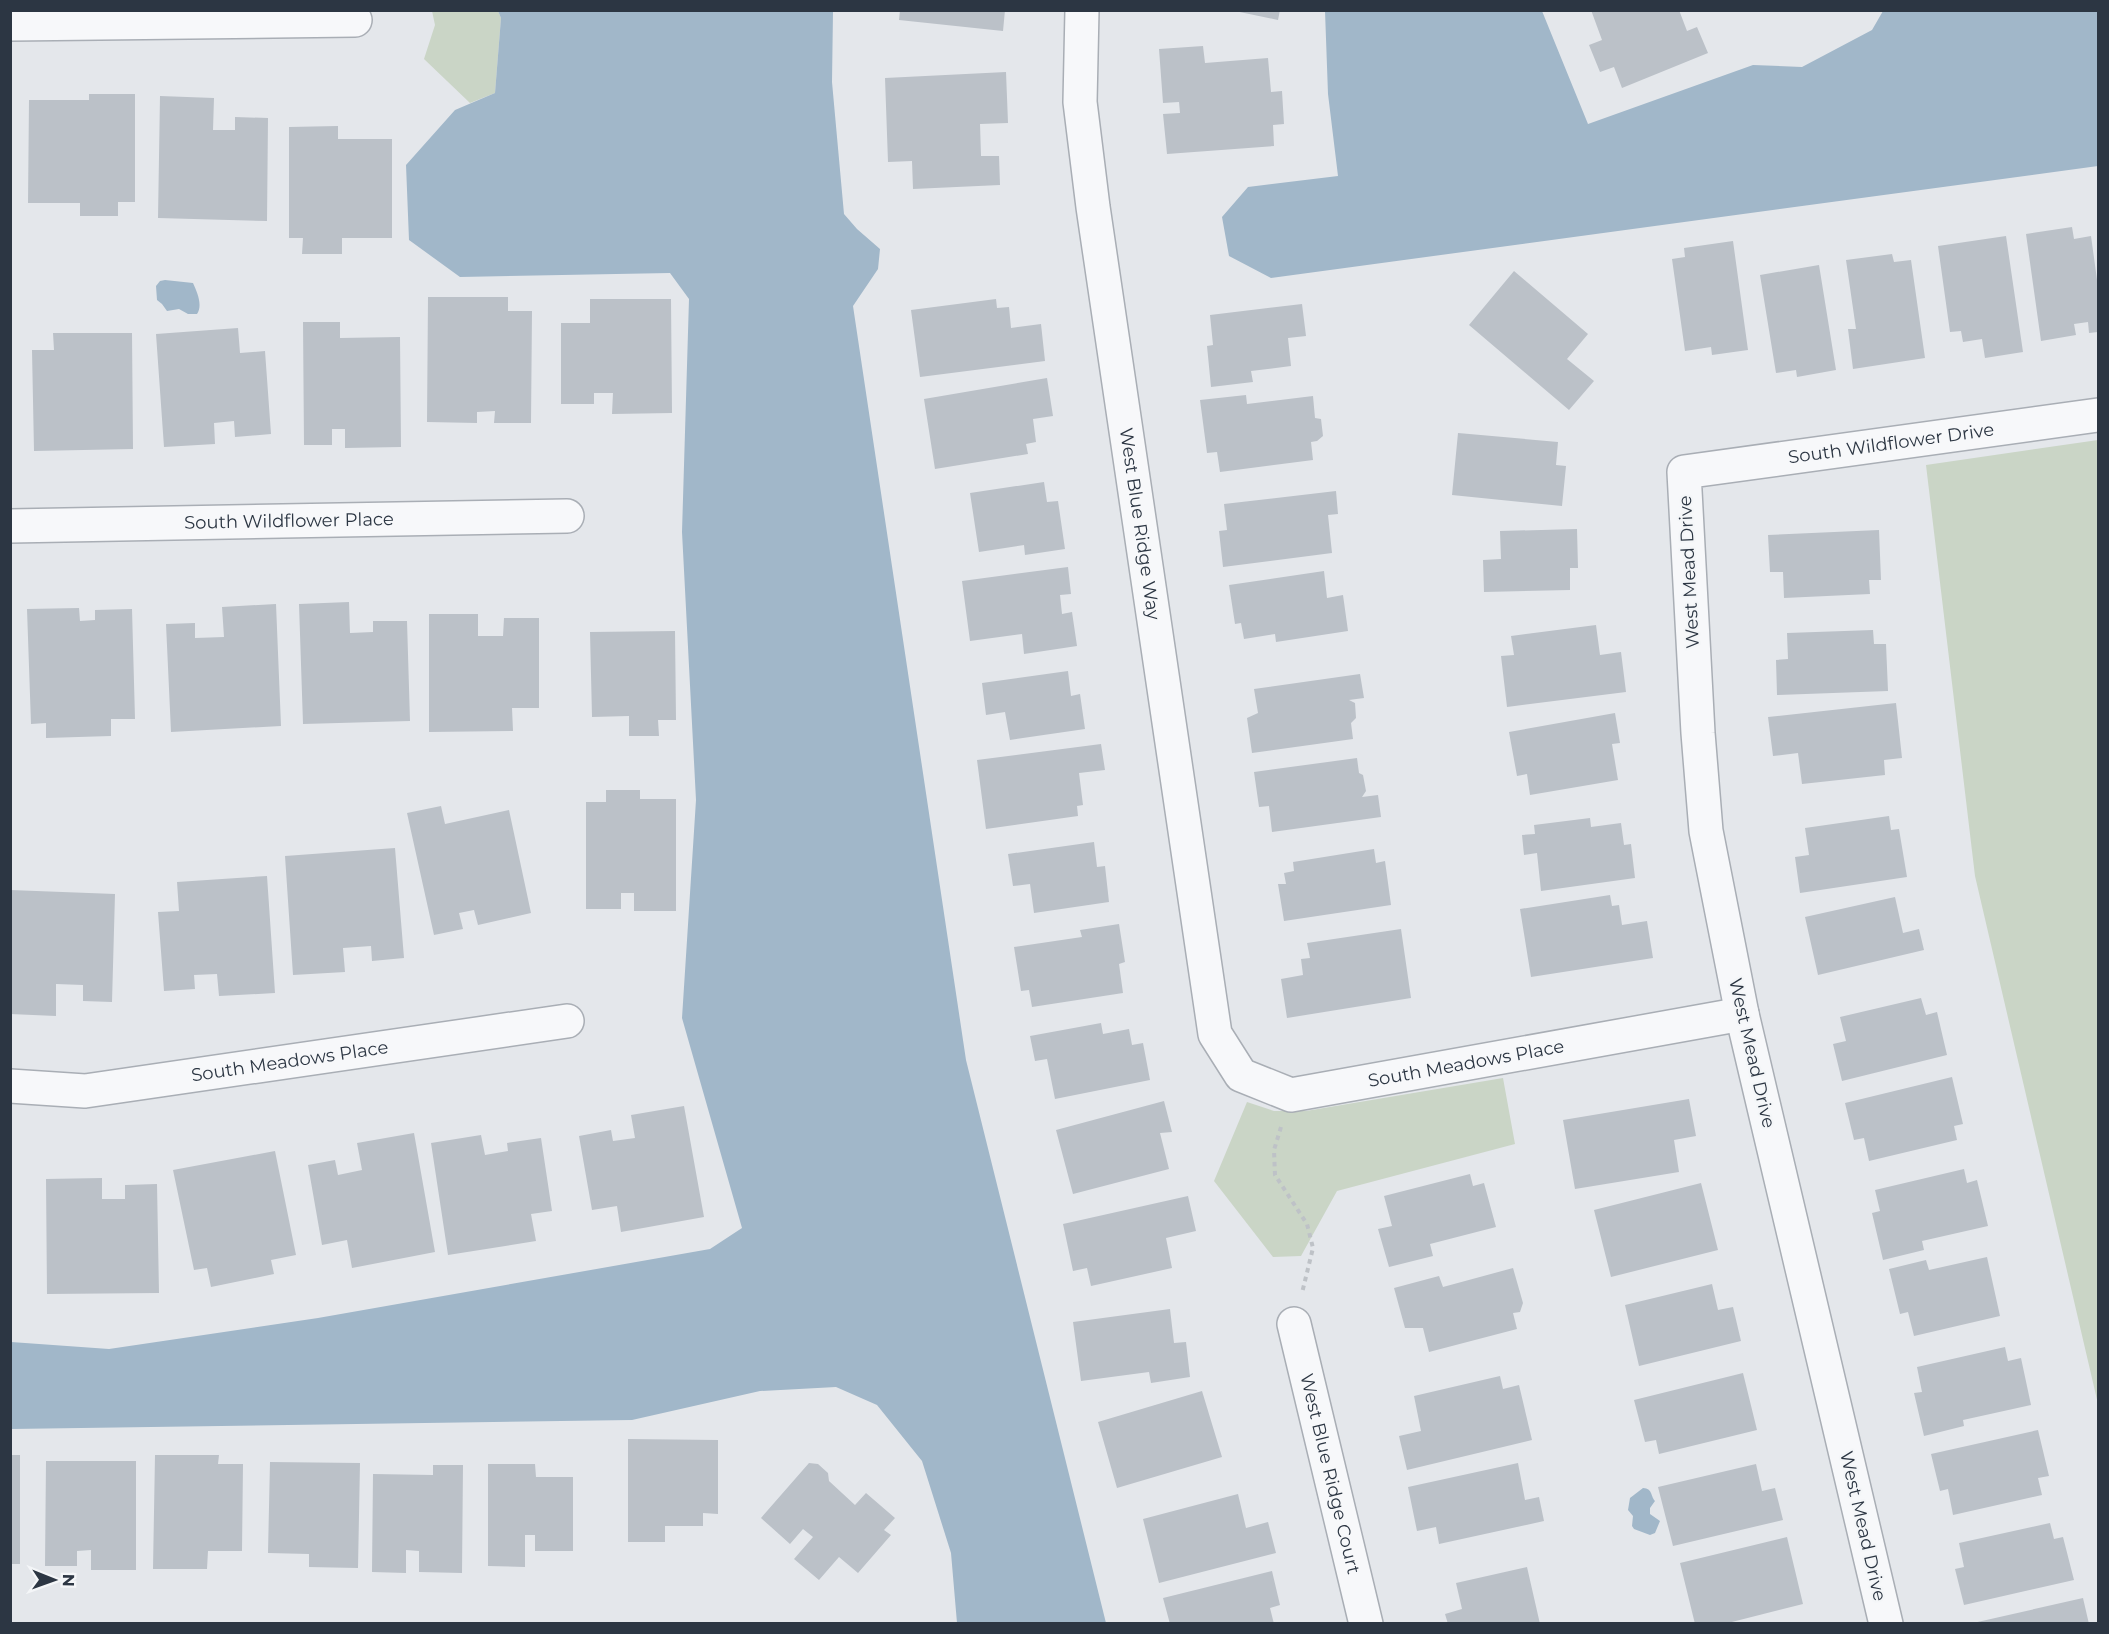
<svg xmlns="http://www.w3.org/2000/svg" width="2109" height="1634" font-family="Montserrat,sans-serif">
<rect width="100%" height="100%" fill="#e4e7eb"/>
<path fill="#cad5c6" d="M432,11H498L501,18L495,93L470,103L424,59L435,25Z
M2098,440V1404L1975,876L1926,465Z
M1503,1078L1515,1144L1337,1191L1301,1256L1273,1257L1214,1181L1247,1102L1274,1111H1306Z"/>
<path fill="#a1b7c9" d="M498,11H833L832,82L844,214L857,229L880,249L878,269L853,306L966,1060L1106,1623H957L951,1553L922,1461L877,1405L836,1387L760,1391L632,1420L11,1429V1342L109,1349L318,1318L710,1249L742,1228L682,1018L696,800L682,532L689,299L670,273L460,277L409,240L406,165L455,110L495,93L501,18Z
M1325,11H1542L1588,124L1753,65L1802,67L1872,30L1883,11H2098V166L1271,278L1229,256L1222,217L1248,187L1338,176L1328,94Z
M165,280L193,283C197,292 203,305 197,314H188L179,309L167,311L162,304L157,300L156,286L160,281Z
M1643,1488C1653,1489 1650,1495 1655,1501L1650,1508V1514L1660,1521L1655,1533L1650,1535L1634,1529L1632,1526L1633,1516L1628,1510L1630,1498Z"/>
<path fill="#bbc1c8" d="M900,10H1005L1003,31L899,20Z
M1230,10H1280L1278,20Z
M1591,10H1679L1687,31L1697,27L1708,53L1622,88L1614,67L1600,72L1589,45L1602,40Z
M1203,46L1205,63L1268,58L1271,92L1282,91L1284,124L1273,125L1274,146L1167,154L1163,114L1180,113L1179,102L1163,103L1159,49Z
M1006,72L1008,123L980,124L981,156H999L1000,185L913,189L912,161L888,162L885,78Z
M89,94H135V202H118V216H80V203H28L29,100H89Z
M160,96L214,98L213,130H235V117L268,118L267,221L158,218Z
M338,126V139H392V238H342V254H302L303,238H289V127Z
M2072,227L2074,239L2091,236L2098,287V332L2089,333L2088,322L2074,324L2076,335L2041,341L2026,234Z
M2006,236L2023,352L1985,358L1982,339L1963,342L1961,331L1950,332L1938,246Z
M1733,241L1748,350L1712,355L1711,347L1685,351L1672,259L1685,257L1684,248Z
M1892,254L1894,262L1911,260L1925,358L1853,369L1848,329H1856L1846,260Z
M1819,265L1836,370L1797,377L1796,370L1776,373L1760,275Z
M1514,271L1588,334L1567,359L1594,381L1569,410L1469,325Z
M428,297H508V311H532L531,423H494L495,411L477,412V423L427,422Z
M590,299H671L672,413L612,414L613,393H594V404H561V323H590Z
M996,299L997,308L1009,307L1011,328L1041,324L1045,361L920,377L911,310Z
M1302,304L1306,336L1288,338L1291,366L1251,371L1253,382L1211,387L1207,346L1213,345L1210,315Z
M303,322H340V338L400,337L401,447L345,448V429H332V445H304Z
M238,328L240,353L265,351L271,434L235,437L234,421L214,423L215,444L164,447L156,334Z
M53,333H132L133,449L34,451L32,350H54Z
M1047,378L1053,416L1033,419L1036,442L1026,444L1028,454L935,469L924,399Z
M1246,395L1247,404L1313,396L1315,418L1321,419L1323,436L1317,441L1311,442L1313,460L1220,472L1217,452L1207,453L1200,400Z
M1458,433L1558,442L1556,465L1566,466L1562,506L1452,495Z
M1044,482L1047,502L1058,501L1065,549L1025,555L1024,545L979,552L970,493Z
M1336,491L1338,514L1328,515L1332,553L1223,567L1219,531L1227,530L1224,504Z
M1577,529L1578,568H1570V590L1484,592L1483,560L1501,559L1500,531Z
M1879,530L1881,580H1869L1870,594L1784,598L1783,572H1770L1768,535Z
M1068,567L1071,594L1060,595L1062,614L1072,612L1077,646L1024,654L1022,634L970,641L962,581Z
M1324,571L1327,598L1343,595L1348,631L1276,642L1275,634L1244,639L1241,623L1235,624L1229,585Z
M349,602L350,633L373,632V621H407L410,721L303,724L299,604Z
M276,604L281,726L171,732L166,624L195,623V638L224,637L222,607Z
M79,608L80,621L95,620V610L132,609L135,719H111V736L46,738V723L31,724L27,609Z
M429,614H478V636H503L504,618H539V708H512L513,731L429,732Z
M1596,625L1600,655L1621,652L1626,692L1507,707L1501,656L1514,655L1511,636Z
M1873,630L1874,644H1886L1888,691L1777,695L1776,660L1788,659L1787,633Z
M675,631L676,720H658L659,736H629V716L592,717L590,632Z
M1068,671L1071,696L1080,694L1085,729L1010,740L1005,712L986,715L982,683Z
M1360,674L1364,698L1349,700L1355,703L1356,718L1351,723L1353,739L1252,753L1247,718L1258,713L1254,689Z
M1896,703L1902,758L1884,760L1885,775L1802,784L1798,753L1773,756L1768,717Z
M1615,713L1620,743L1612,744L1618,780L1530,795L1527,774L1517,776L1509,732Z
M1101,744L1105,770L1079,773L1083,805L1077,806L1078,816L986,829L977,760Z
M1357,758L1359,773L1363,775L1366,791L1362,797L1378,795L1381,817L1272,832L1269,806L1259,807L1254,772Z
M606,790H640V799H676V911H634V893H621V909H586V802H606Z
M441,806L445,824L509,810L531,913L478,925L474,910L459,913L463,929L434,935L407,813Z
M1889,816L1891,830L1899,829L1907,877L1800,893L1795,857L1809,855L1805,828Z
M1590,818L1591,827L1621,823L1624,845L1631,844L1635,878L1541,891L1537,853L1524,855L1522,835L1535,834L1534,825Z
M1094,842L1097,867L1105,866L1109,902L1034,913L1030,884L1013,886L1008,854Z
M395,848L404,958L372,961L371,946L343,948L345,972L293,975L285,856Z
M1374,849L1376,863L1385,861L1391,905L1284,921L1278,884H1286L1284,873L1294,871L1293,862Z
M267,876L275,993L219,996L217,974L194,975L195,989L164,991L158,912L179,911L177,882Z
M10,890L115,894L112,1002L83,1001V985L56,984V1016L10,1014Z
M1610,895L1612,906L1619,905L1622,925L1647,921L1653,958L1531,977L1520,909Z
M1895,897L1903,933L1919,929L1924,950L1818,975L1805,917Z
M1119,924L1125,962L1119,964L1123,993L1032,1007L1029,990L1021,991L1014,947L1082,937L1080,930Z
M1401,929L1411,998L1287,1018L1281,979L1303,975L1301,959L1310,958L1307,943Z
M1921,998L1926,1015L1937,1012L1947,1055L1842,1081L1833,1044L1846,1041L1840,1017Z
M1101,1023L1103,1034L1129,1029L1132,1045L1143,1043L1150,1080L1055,1099L1047,1059L1035,1061L1030,1036Z
M1952,1077L1963,1124L1954,1126L1957,1140L1869,1161L1864,1138L1854,1140L1845,1103Z
M1689,1099L1696,1136L1674,1140L1679,1172L1575,1189L1563,1120Z
M1164,1101L1172,1132L1160,1133L1169,1169L1073,1194L1056,1130Z
M684,1106L704,1217L621,1232L617,1206L592,1210L579,1136L611,1130L613,1141L635,1138L631,1115Z
M414,1133L435,1252L352,1268L347,1240L322,1245L308,1165L335,1160L338,1175L362,1170L357,1143Z
M481,1135L485,1155L508,1151L507,1143L541,1138L552,1211L531,1214L536,1241L448,1255L431,1143Z
M275,1151L296,1255L271,1260L274,1274L211,1287L207,1268L194,1270L173,1170Z
M1964,1169L1967,1183L1977,1180L1988,1226L1922,1241L1924,1250L1883,1260L1872,1213L1880,1211L1875,1190Z
M1470,1174L1473,1186L1484,1183L1496,1227L1430,1244L1433,1256L1389,1267L1378,1229L1392,1226L1384,1196Z
M102,1178V1199H125V1185L157,1184L159,1293L47,1294L46,1179Z
M1701,1183L1718,1250L1611,1277L1594,1210Z
M1188,1196L1196,1231L1166,1238L1172,1268L1091,1286L1087,1268L1073,1271L1063,1224Z
M1987,1257L2000,1316L1914,1336L1908,1312L1900,1314L1889,1269L1926,1260L1929,1270Z
M1513,1268L1523,1303L1520,1312L1513,1313L1517,1329L1429,1352L1423,1328H1405L1394,1288L1439,1276L1443,1287Z
M1712,1284L1718,1310L1733,1307L1741,1341L1639,1366L1625,1305Z
M1170,1309L1174,1343L1186,1342L1190,1377L1151,1383L1149,1372L1081,1381L1073,1322Z
M2005,1347L2008,1361L2021,1358L2031,1405L1963,1420L1964,1426L1924,1436L1914,1393L1922,1392L1917,1367Z
M1743,1373L1757,1430L1659,1454L1656,1440L1645,1442L1634,1400Z
M1500,1376L1503,1389L1519,1385L1532,1440L1407,1470L1399,1436L1421,1431L1414,1396Z
M1202,1391L1222,1457L1117,1488L1098,1422Z
M2038,1430L2049,1476L2038,1478L2042,1495L1953,1515L1948,1489L1940,1491L1931,1454Z
M628,1439L718,1440V1514L703,1513V1526H665V1542H628Z
M10,1455H20V1564H10Z
M155,1455H219L218,1464H243L242,1551H208L207,1569H153Z
M46,1461H136V1570H91V1550L77,1551V1566H45Z
M270,1462L360,1463L358,1568L309,1567V1554L268,1553Z
M809,1463L818,1464L828,1473L829,1481L855,1505L866,1493L895,1518L884,1530L891,1535L858,1573L839,1557L819,1580L794,1559L813,1537L803,1529L790,1544L761,1518Z
M1518,1463L1525,1500L1539,1497L1544,1521L1439,1544L1436,1527L1417,1531L1408,1487Z
M488,1464H535L536,1477H573V1551H535V1535H525V1567L488,1566Z
M1756,1464L1762,1491L1775,1488L1783,1520L1673,1546L1658,1487Z
M433,1465H463L462,1573L419,1572V1551L406,1550V1573L372,1572L373,1474L433,1475Z
M1238,1494L1246,1528L1268,1522L1276,1553L1159,1583L1143,1519Z
M2050,1523L2054,1539L2063,1537L2074,1580L1964,1605L1955,1569L1964,1567L1959,1543Z
M1787,1537L1803,1604L1724,1624H1695L1680,1563Z
M1527,1567L1540,1624H1448L1445,1614L1462,1609L1456,1583Z
M1272,1571L1280,1605L1270,1608L1274,1624H1170L1163,1598Z
M2083,1598L2089,1624H1973V1623Z"/>
<g fill="none" stroke-linecap="round" stroke-linejoin="round">
<g stroke="#a9aeb5" stroke-width="36">
<g id="minor">
<path id="s1" d="M1082,10L1080,102L1093,207L1215,1034L1241,1075L1291,1095L1742,1014"/>
<path d="M10,24L355,20"/>
<path id="s2" d="M10,526L567,516"/>
<path id="s3" d="M10,1086L85,1091L567,1021"/>
<path id="s4" d="M1294,1324L1366,1624"/>
<path id="s5" d="M1886,1624L1742,1014L1706,831L1698,733L1684,472L2098,415"/>
</g>
</g>
<path stroke="#bec2c7" stroke-width="4" stroke-dasharray="4.5 4.5" stroke-linecap="butt" d="M1281,1127L1274,1150L1275,1175L1307,1224L1313,1248L1302,1293"/>
<use href="#minor" stroke="#f7f8fa" stroke-width="33"/>
</g>
<g text-anchor="middle" dominant-baseline="central" stroke-width="4.5" stroke-linejoin="round" paint-order="stroke">
<g font-size="18" fill="#2c3643" stroke="#f4f6f8">
<text stroke="none"><textPath href="#s5" startOffset="1382">South Wildflower Drive</textPath></text>
<text stroke="none"><textPath href="#s2" startOffset="279">South Wildflower Place</textPath></text>
<text stroke="none"><textPath href="#s1" startOffset="518">West Blue Ridge Way</textPath></text>
<text transform="translate(1689 572) rotate(-93)">West Mead Drive</text>
<text transform="translate(1752 1053) rotate(77)">West Mead Drive</text>
<text stroke="none"><textPath href="#s3" startOffset="282">South Meadows Place</textPath></text>
<text stroke="none"><textPath href="#s1" startOffset="1314">South Meadows Place</textPath></text>
<text stroke="none"><textPath href="#s4" startOffset="154">West Blue Ridge Court</textPath></text>
<text transform="translate(1863 1526) rotate(77)">West Mead Drive</text>
</g>
</g>
<rect width="2109" height="1634" fill="none" stroke="#2c3643" stroke-width="24"/>
<g transform="translate(54 1580) rotate(91)" stroke="#f4f6f8" stroke-width="4.5" paint-order="stroke">
<path d="M0-4.5L10 22L0 15L-10 22Z" fill="#2c3643"/>
<text y="-9" font-size="16" font-weight="bold" text-anchor="middle" fill="#2c3643">N</text>
</g>
</svg>
